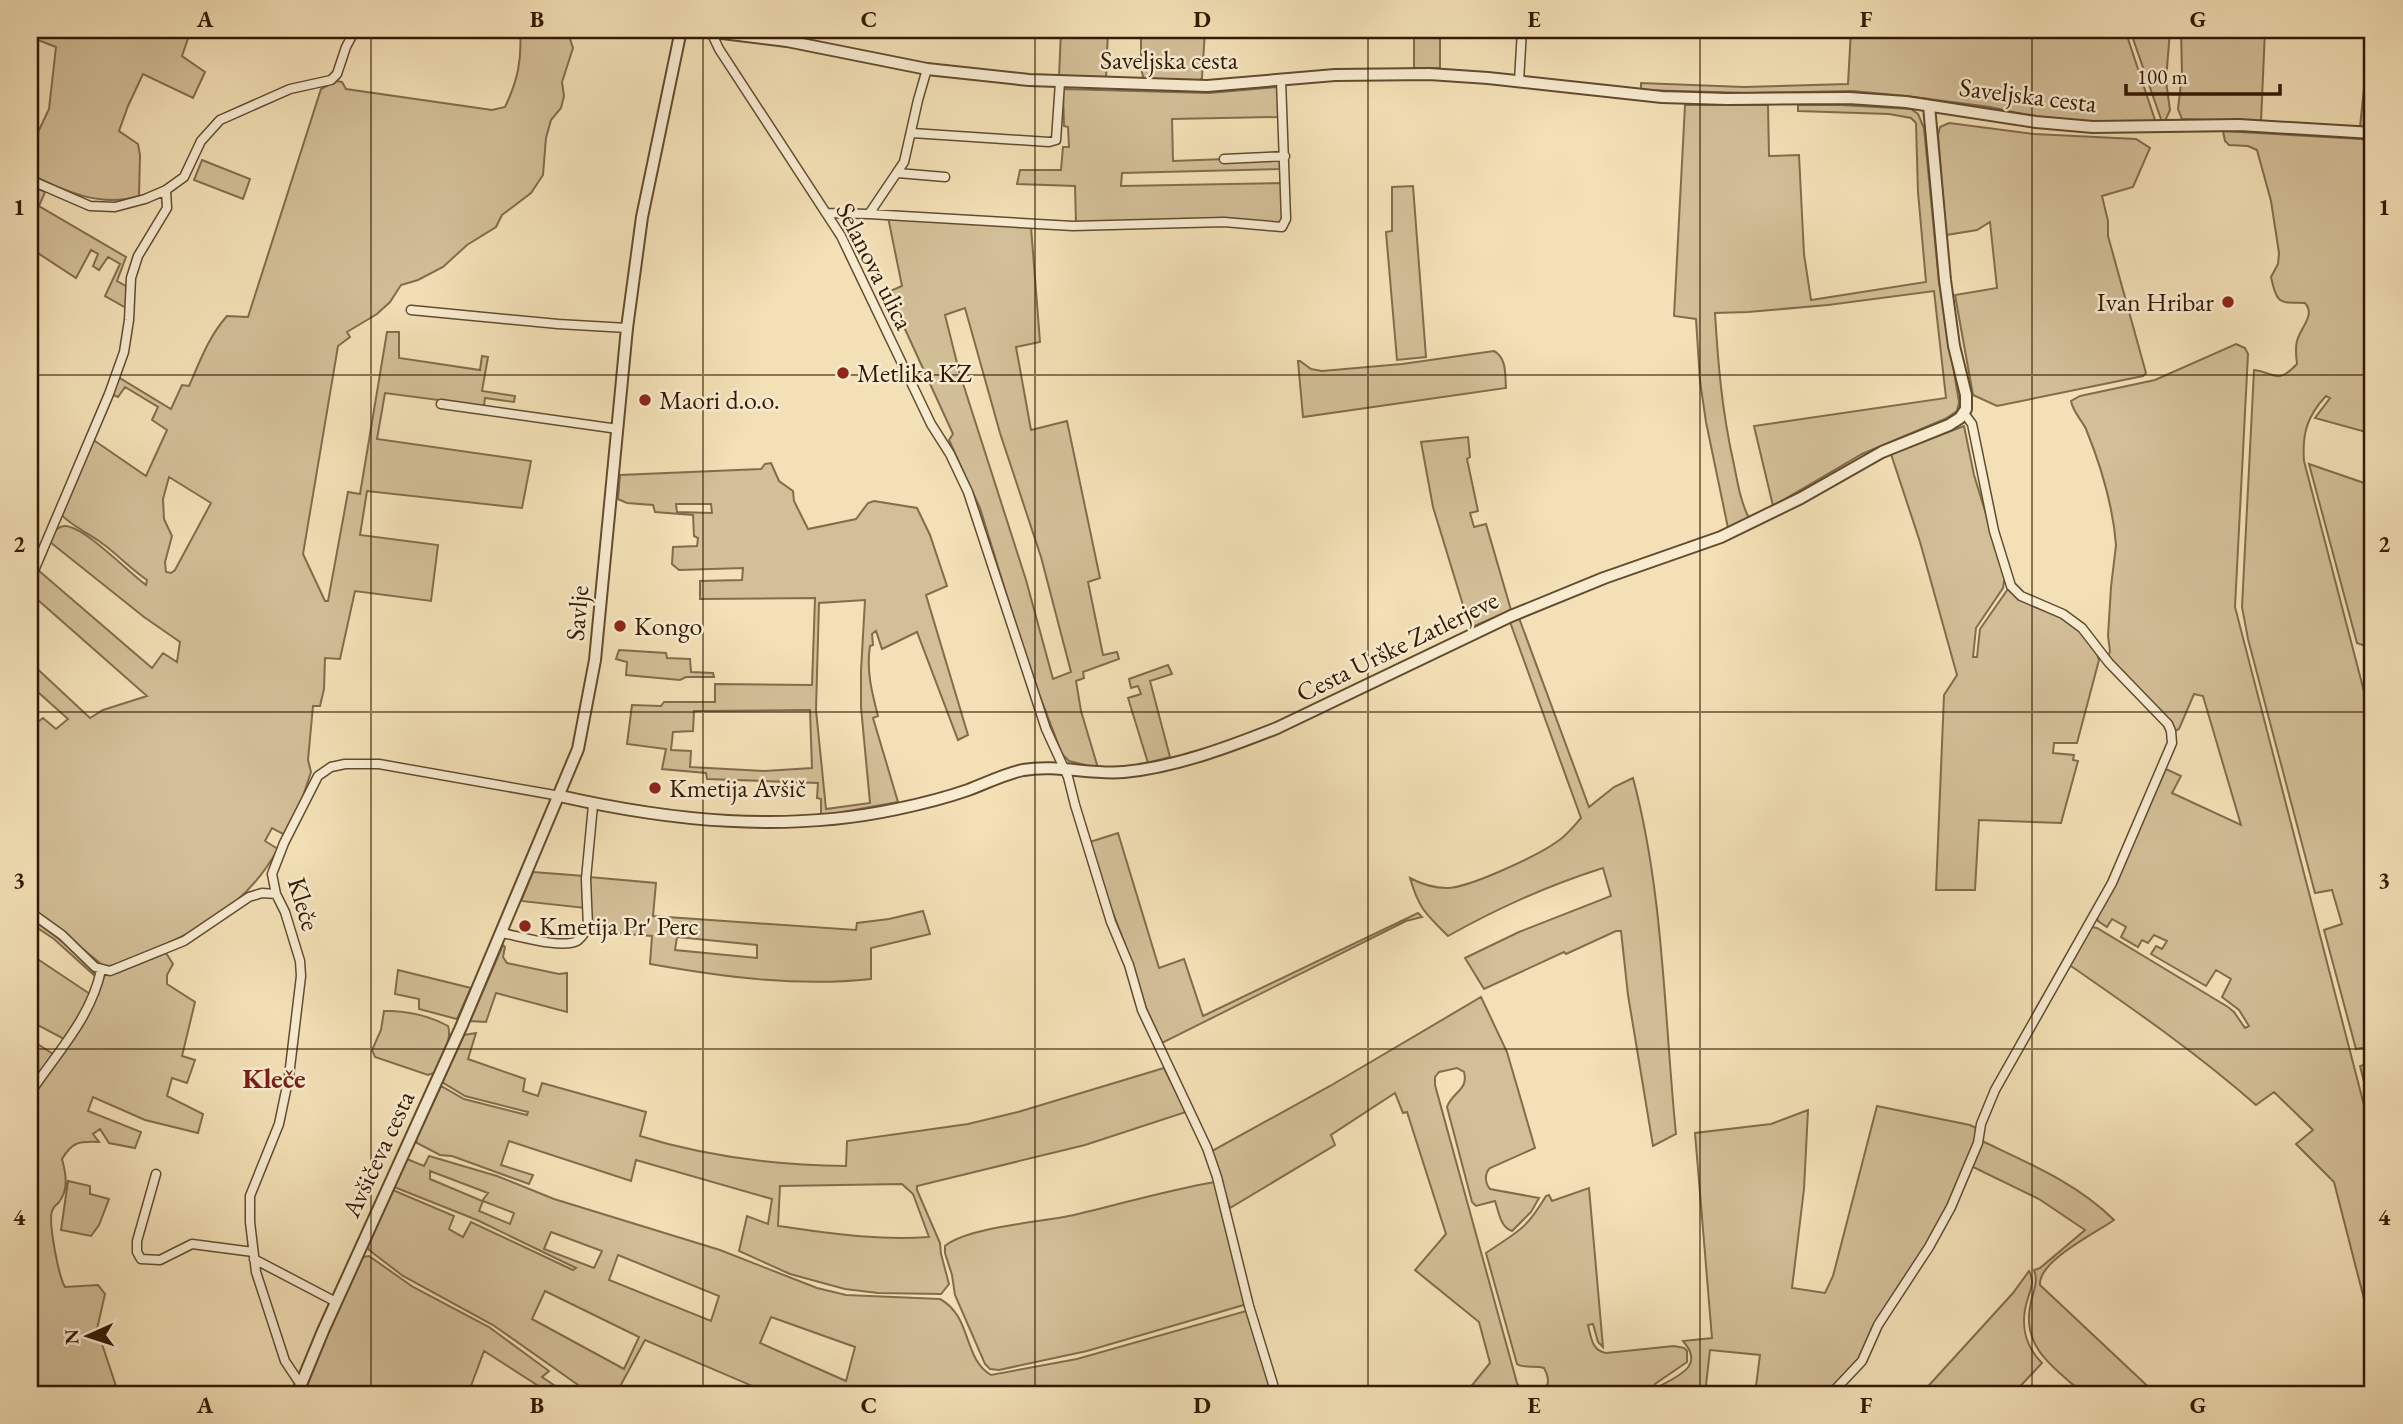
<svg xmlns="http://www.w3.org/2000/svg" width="2403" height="1424" font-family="'EB Garamond',serif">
<rect width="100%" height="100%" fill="#f3e0b6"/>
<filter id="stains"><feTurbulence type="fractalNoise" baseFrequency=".00286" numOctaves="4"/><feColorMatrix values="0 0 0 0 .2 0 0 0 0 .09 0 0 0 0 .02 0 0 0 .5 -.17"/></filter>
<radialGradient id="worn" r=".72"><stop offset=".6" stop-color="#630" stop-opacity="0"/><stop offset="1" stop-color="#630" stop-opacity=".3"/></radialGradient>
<path fill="#d2be97" stroke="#826c4c" stroke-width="2" fill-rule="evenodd" d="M30,30H191L182,56L205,72L193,98L143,74L128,106L119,131L138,144L140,155L139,196C100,208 64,191 30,174V149L49,109L56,47L30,37Z
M520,30H554L570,39L573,48L562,82L564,96L561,108L551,120L546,138L543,175L531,193L502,215L496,227L467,245L443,267L418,280L401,285L390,302L377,314L347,332L350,337L338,346L303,554L325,601H328L348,492L360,494L387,332H399V358L480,370L482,356L488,357L482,391L515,396L514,402L485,398L484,406L385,393L377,439L531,461L522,508L367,491L360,535L438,545L431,601L355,591L340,659L325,658L324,689L320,706H313L308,760L311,772L299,808L285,835L272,828L265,841L278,849C240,917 183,938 114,965L105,967L30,907V728L43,718L56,729L68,719L30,685V662L90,718L103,710L147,696L30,593V584L38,570L152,668L163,653L177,662L180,642L144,617L50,542L55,530C58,528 62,526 65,526C84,526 129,573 146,585L147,580C131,569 118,555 103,544C92,535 68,524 61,514L92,439L146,476L167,430L152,420L158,407L125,387L118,397L111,394L118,377L171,409L182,385L189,386C200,361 209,336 227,316L248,317L321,89L336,81L342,82L346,89L492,110L505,107C518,80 522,59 520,30ZM169,477L211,503L175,570L171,573L166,572L165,562L172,536L164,519L163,499Z
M1061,30H1108L1106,79L1059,77Z
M1141,30H1205L1202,78L1198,81H1144L1141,68Z
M1414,30H1440V68H1414Z
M1851,30H2125L2156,123L2094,122L2041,118L1990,107L1906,96L1852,91L1747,93L1641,90V83L1744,87L1848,84Z
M2130,30H2170L2166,81L2170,110L2165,121L2162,122Z
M2181,30H2265L2261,122L2182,119L2178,109L2182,74Z
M2370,30H2373V124H2367V128L2360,127Z
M1277,87L1280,113L1278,117L1172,119L1173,161L1280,157L1282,169L1122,173L1121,186L1282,183L1285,219L1282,224L1238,219L1076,224L1075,186L1017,184L1020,170H1061L1063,147H1069L1068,127L1064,126L1063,89L1209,93Z
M1685,105H1768L1769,156L1799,155L1804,254L1811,300L1926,282L1918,192L1916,123L1911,118L1889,114L1798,111V105H1841L1911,109L1918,114L1924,128L1939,282L1959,402L1957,411L1945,419L1862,454L1773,506L1754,426L1946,398L1934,291L1828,305L1748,312L1715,313C1718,363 1722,411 1733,460C1737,479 1740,501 1749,518L1728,528L1706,422L1700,381L1696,319L1674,316Z
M1949,123L2034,134L2136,139L2150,148L2133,187L2102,196L2108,221V236L2146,373L2143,376L1997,406L1973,395L1955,295L1997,288L1990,222L1977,230L1946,235L1938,135L1940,127Z
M2223,131L2361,139L2373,142V434L2315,418L2330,398L2326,396C2307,416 2302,434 2304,461L2373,726V1046L2356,1049L2324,930L2342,924L2332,890L2315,893L2248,639L2242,607L2254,370C2275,372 2276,386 2297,364C2296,356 2295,348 2297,341C2300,328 2316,315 2305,303C2280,302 2277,306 2271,277L2278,264L2279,253L2271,201L2257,150L2248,146L2229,145L2225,141Z
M202,160L250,179L243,199L194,180Z
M30,185L45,192L39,206L126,257L117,281L126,286L128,309L105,296L120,264L108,257L99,270L93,266L98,254L91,250L76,278L30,248Z
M1413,186L1426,357L1397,360L1386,232L1392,231V187Z
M888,217L1031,227L1040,342L1016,347L1031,430L1067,421L1100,578L1088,582L1103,655L1117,652L1119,659L1083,672L1084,678L1076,681L1081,711L1098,768L1069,761L1062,754L1028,665L980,508L949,440L953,434L888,292L902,286ZM965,308L1000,433L1041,557L1071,672L1053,679L1026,580L959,371L945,315Z
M2236,344L2245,348L2248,354L2235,607L2373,1140V1334L2334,1182L2296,1144L2313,1130L2274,1092L2256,1105C2197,1053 2133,1009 2068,964L2092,927L2097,928L2228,1007L2234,1012L2245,1028L2249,1026L2239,1010L2222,997L2231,979L2216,970L2206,986L2151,954L2156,946L2162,949L2167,941L2154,935L2148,943L2142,940L2138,947L2121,937L2126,927L2112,919L2107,927L2098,921L2097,918L2166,769L2181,776L2172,793L2241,825L2203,696L2194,694L2179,729L2175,731L2108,657L2110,651L2108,636L2111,587L2116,545C2113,505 2101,466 2086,429C2081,419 2073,412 2071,401L2080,396L2155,380Z
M1494,351C1507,358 1505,375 1506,388L1303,417L1298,361H1300L1311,369L1322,371L1402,364Z
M1964,426L1974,475L2005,576L2003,588L1976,628L1973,657H1977L1980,629L2008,589C2038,613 2088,616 2099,660L2077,743H2054L2053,753L2074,755L2073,760L2078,761L2061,823L1979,820L1975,890H1936L1944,695L1957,675L1920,542L1891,454Z
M1468,437L1470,457L1467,459L1478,511L1470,513L1474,527L1486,524L1511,610L1470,628L1433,507L1421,442Z
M771,463L779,481L793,491L794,501L808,529L856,519L868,503L874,501L917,508L930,535L947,586L926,595L968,735L958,740L917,632L882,649L876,631L872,634L873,645L870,646C866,670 872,693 878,716L873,718L898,802L821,816V799L817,798L818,783L707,779L706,773L662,769L666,749L627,744L632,705L661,706L664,702H715V684L812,685L815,598L700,599V581L742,580L743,568L679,570L672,564L673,547L697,546L698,538L694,536L693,515L655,512L653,505L627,503L618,499L620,475L761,469L765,464ZM676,504H711L712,513L677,512ZM865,600L861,671V707L870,803L826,809L816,710L819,603ZM810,710L812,768L764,771L690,767L691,751L671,750L673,732L693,731L694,711Z
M2309,464L2373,486V649L2357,643Z
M1519,618L1589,807L1614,787L1633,778C1664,894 1664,1016 1676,1134L1653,1146L1628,995L1621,931H1616L1566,954L1564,952L1484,989L1465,958L1519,932L1611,896L1603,868C1549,885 1498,908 1448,936C1426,914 1419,909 1410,878C1421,884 1434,888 1447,888C1469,888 1539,855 1558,841C1567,835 1574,826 1581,818L1510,622Z
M619,650L666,653L667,658L690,659L691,672L713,673L714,677H686L680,680L626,675L627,662L616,659Z
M1168,665L1172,674L1150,681L1170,757L1148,763L1128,698L1141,694L1138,686L1131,688L1129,679Z
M1118,833L1159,968L1184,959L1203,1016L1418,913L1422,917L1406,921L1162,1043L1146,1008L1128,952L1102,884L1090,842Z
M533,872L584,876L585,908L521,901Z
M589,877L656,883L653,916L856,930L857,923L889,919L923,911L930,934L871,948V979C797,987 724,977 650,964L652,936L591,931ZM677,937L757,945V958L675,950Z
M30,918C45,929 91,960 95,976L54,939L30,923Z
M503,945L505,947L503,957L507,963L559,974L567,973V1012L496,993L486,1022L470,1021Z
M166,953L173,964L167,975V984L195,1002L182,1056L195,1060L187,1083L172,1078L167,1096L203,1114L198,1133L145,1120L93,1097L88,1111L141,1132L135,1148L109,1143L100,1129L93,1134L99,1142C79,1141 72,1142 62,1159C66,1174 69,1189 59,1202C54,1208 55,1204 52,1211C48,1223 59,1277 65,1287L98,1285L105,1294L97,1329L117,1389L155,1391L154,1394H30V1099L81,1028L105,975L117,973Z
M30,954L90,994L73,1029L64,1039L30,1021Z
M398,970L471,988L457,1019L419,1009V999L395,994Z
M1481,997L1507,1052L1535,1148L1490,1168C1484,1174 1485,1183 1490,1189L1539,1198L1531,1212L1512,1231C1500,1227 1499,1212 1495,1201L1476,1206L1472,1202L1447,1107C1452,1092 1469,1090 1464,1072L1457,1068L1439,1072L1435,1077V1085L1517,1383L1522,1392L1528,1394H1465L1490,1363L1479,1322L1415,1270L1446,1234L1407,1112L1403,1113L1395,1093L1331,1135L1335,1145L1230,1208L1212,1151L1330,1086Z
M384,1011C405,1010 430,1016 448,1026C453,1041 440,1059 434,1073L428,1075L375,1057L372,1050L381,1030Z
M476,1033L468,1059L525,1079L523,1091L538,1096L542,1083L639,1110L646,1112L640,1136C707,1157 776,1165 846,1166L847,1141L968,1124L1018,1112L1164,1068L1186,1112L1085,1145L917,1186V1190L940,1243L941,1254L949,1284L941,1294L878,1293L845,1289L790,1274L739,1251L747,1216L768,1224L772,1199L636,1160L631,1181L509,1141L501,1165L533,1175L529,1184L452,1156L440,1155L417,1143L416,1139L441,1086L464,1099L527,1115L528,1112L465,1096L442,1082L464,1035ZM902,1184L913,1194L929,1237C878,1241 829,1233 778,1226L780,1186Z
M30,1039L53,1054L30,1087Z
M2373,1061V1117L2360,1066Z
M1877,1106L1970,1125L1976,1128L1977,1136L1941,1221L1856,1364L1828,1394H1755L1760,1355L1710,1350L1705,1394H1538C1550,1389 1550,1379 1544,1368C1536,1365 1524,1369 1517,1364L1486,1253C1518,1231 1525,1231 1546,1196L1549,1195L1552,1201L1589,1188L1603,1347L1598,1342L1593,1324L1588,1325C1591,1337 1592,1351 1606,1353L1674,1346L1684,1348L1687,1351V1362L1655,1384L1653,1390C1674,1377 1707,1368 1683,1341L1712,1338L1695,1133L1771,1124L1808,1110L1804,1189L1792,1288L1825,1293L1833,1276Z
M1982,1141C2028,1163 2077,1183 2114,1220C2096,1233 2038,1261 2040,1285L2156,1394H2084C2057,1370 2022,1349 2030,1307C2032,1293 2039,1283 2034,1270L2040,1268L2085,1230L2039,1199L1971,1166Z
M429,1156L497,1176L554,1199L720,1250L817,1288L846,1295L940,1299C972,1316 963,1359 991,1375L1077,1359L1246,1311L1249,1313L1273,1394H771L645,1340L616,1394H591L493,1325L403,1276L369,1250L368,1246L393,1190L454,1216L449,1229L463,1237L471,1222L573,1270L576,1268L477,1220L394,1187L407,1159L424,1166ZM430,1171L488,1193L482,1201L430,1179ZM483,1201L514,1213L510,1224L479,1211ZM551,1232L602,1251L594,1268L544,1249ZM618,1255L719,1296L711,1321L609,1280ZM545,1291L639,1337L624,1369L532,1319ZM771,1317L855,1347L846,1381L760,1343Z
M68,1181L90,1186V1194L109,1199L99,1225L91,1236L61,1230Z
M1215,1182L1247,1304L1087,1351L999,1370L990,1369L985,1364L955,1295L952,1275L945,1253V1246C967,1227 1043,1222 1074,1215C1121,1204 1168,1190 1215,1182Z
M369,1256L413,1287L489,1327L549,1371L542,1377L567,1394H551L484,1351L468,1394H304L329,1330L363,1257Z
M2029,1271C2035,1281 2031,1288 2028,1298C2020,1322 2024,1345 2042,1363L2013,1394H1921L2013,1293Z"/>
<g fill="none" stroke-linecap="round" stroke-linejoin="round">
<g stroke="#634b2f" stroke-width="11">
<path id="minor" d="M711,32L719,49L841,236L931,424L950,454L968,492L1046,729L1068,777L1075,805L1111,922L1129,965L1142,1010L1207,1148L1217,1177L1249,1306L1276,1394
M1519,81L1522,30
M912,133L1049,142L1056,140L1060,82
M1224,159L1285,156
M898,173L945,177
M30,180L90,206L115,207L145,199L166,190L184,177L201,141L220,120L290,89L331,80L337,74L346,47L355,30
M827,213L869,214L904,162L918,100L927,69
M869,214L1073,226L1224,222L1282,227L1286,219L1281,80
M411,310L558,324L627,328
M441,404L618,429
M30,580L109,394L124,352L129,320L131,278L138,256L167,208L166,190
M30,912L62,935L95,967L110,971L184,941L249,897L262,893L276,894
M502,933C519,936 562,949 577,941C582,938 585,932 588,927L586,879L593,805
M30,1093C56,1054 91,1018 101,970
M156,1174L137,1241V1252L141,1259L160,1260L192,1244L253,1252
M254,1259L336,1302
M301,1385L285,1361L256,1272L250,1222V1196L279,1124L289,1076L301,976L300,961L285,912L276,894L272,874L284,843L318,776L331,767L345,764H379L560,796
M1831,1394L1862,1361L1878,1325L1929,1247L1951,1207L1978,1143L1981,1124L1995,1090L2112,883L2172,743L2171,731L2168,724L2109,663L2082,628L2063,614L2021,596L2011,586L1994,531L1972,424L1964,413"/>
</g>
<g stroke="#634b2f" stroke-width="14">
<path id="tertiary" d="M698,30L787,41L927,69L1029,80L1207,86L1335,75L1429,74L1488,78L1662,97L1727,99L1849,98L1906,102L2036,122L2093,127L2239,125L2373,133
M560,796C670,821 785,833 897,809C921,804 945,798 968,790C987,783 1004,774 1023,770C1057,764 1090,775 1124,772C1176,767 1229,747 1277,728L1511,616L1604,578L1721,537L1801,498L1882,452L1949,425L1960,418L1966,409V395L1954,346L1945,280L1929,106
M297,1394L323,1331L462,1025L578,749L595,660L627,328L642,217L681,30"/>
</g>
<use href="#minor" stroke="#f7ebd0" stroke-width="8"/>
<use href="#tertiary" stroke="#f7ebd0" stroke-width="10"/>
</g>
<path fill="none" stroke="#331902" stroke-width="2" stroke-opacity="0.55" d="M371,30V1394M703,30V1394M1035,30V1394M1368,30V1394M1700,30V1394M2032,30V1394M30,375H2373M30,712H2373M30,1049H2373"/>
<g fill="#8f2418" stroke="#f7ebd0" stroke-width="2.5">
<circle cx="2228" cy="302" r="7"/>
<circle cx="843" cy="373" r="7"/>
<circle cx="645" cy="400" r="7"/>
<circle cx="620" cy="626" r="7"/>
<circle cx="655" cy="788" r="7"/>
<circle cx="525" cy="926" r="7"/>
</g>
<g text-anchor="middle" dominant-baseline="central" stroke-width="5" stroke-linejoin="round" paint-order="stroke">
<g font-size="26" fill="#331902" stroke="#f7ebd0">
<text x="1169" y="60">Saveljska cesta</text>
<text transform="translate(2028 95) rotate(7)">Saveljska cesta</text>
<text transform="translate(875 266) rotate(63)">Selanova ulica</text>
<text transform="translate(577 613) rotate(-85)">Savlje</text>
<text transform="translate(1397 646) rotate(-26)">Cesta Urške Zatlerjeve</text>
<text transform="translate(304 904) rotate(73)">Kleče</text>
<text transform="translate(378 1154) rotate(-65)">Avšičeva cesta</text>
</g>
<g font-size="26" fill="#331902" stroke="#f7ebd0" text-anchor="start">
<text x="2214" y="302" text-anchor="end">Ivan Hribar</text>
<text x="857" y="373">Metlika KZ</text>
<text x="659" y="400">Maori d.o.o.</text>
<text x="634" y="626">Kongo</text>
<text x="669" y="788">Kmetija Avšič</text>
<text x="539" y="926">Kmetija Pr' Perc</text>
</g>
<g font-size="28" font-weight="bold" fill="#7a1f14" stroke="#f7ebd0">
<text x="274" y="1078">Kleče</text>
</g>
</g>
<rect width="2403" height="1424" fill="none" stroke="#f3e0b6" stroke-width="77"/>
<g transform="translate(88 1336) rotate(267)" stroke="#f7ebd0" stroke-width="5" paint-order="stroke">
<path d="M0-5L12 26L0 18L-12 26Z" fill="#331902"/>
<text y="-10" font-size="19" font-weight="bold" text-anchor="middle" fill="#331902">N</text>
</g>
<path d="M2126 84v10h154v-10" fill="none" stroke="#331902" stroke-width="3.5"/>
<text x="2137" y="84" font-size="21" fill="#331902" stroke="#f7ebd0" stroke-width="5" paint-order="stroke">100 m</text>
<rect x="38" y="38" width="2326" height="1348" fill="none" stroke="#331902" stroke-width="2.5"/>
<g font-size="23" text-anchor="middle" font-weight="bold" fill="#331902">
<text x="205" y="27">A</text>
<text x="537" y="27">B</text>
<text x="869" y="27">C</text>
<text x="1202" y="27">D</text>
<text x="1534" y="27">E</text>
<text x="1866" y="27">F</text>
<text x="2198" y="27">G</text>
<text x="19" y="215">1</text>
<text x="2384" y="215">1</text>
<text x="19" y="552">2</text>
<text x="2384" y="552">2</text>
<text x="19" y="888">3</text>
<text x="2384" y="888">3</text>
<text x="19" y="1225">4</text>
<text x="2384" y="1225">4</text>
<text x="205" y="1413">A</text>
<text x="537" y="1413">B</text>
<text x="869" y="1413">C</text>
<text x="1202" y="1413">D</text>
<text x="1534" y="1413">E</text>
<text x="1866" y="1413">F</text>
<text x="2198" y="1413">G</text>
</g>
<rect width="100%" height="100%" filter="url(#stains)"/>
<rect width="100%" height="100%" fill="url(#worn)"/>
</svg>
